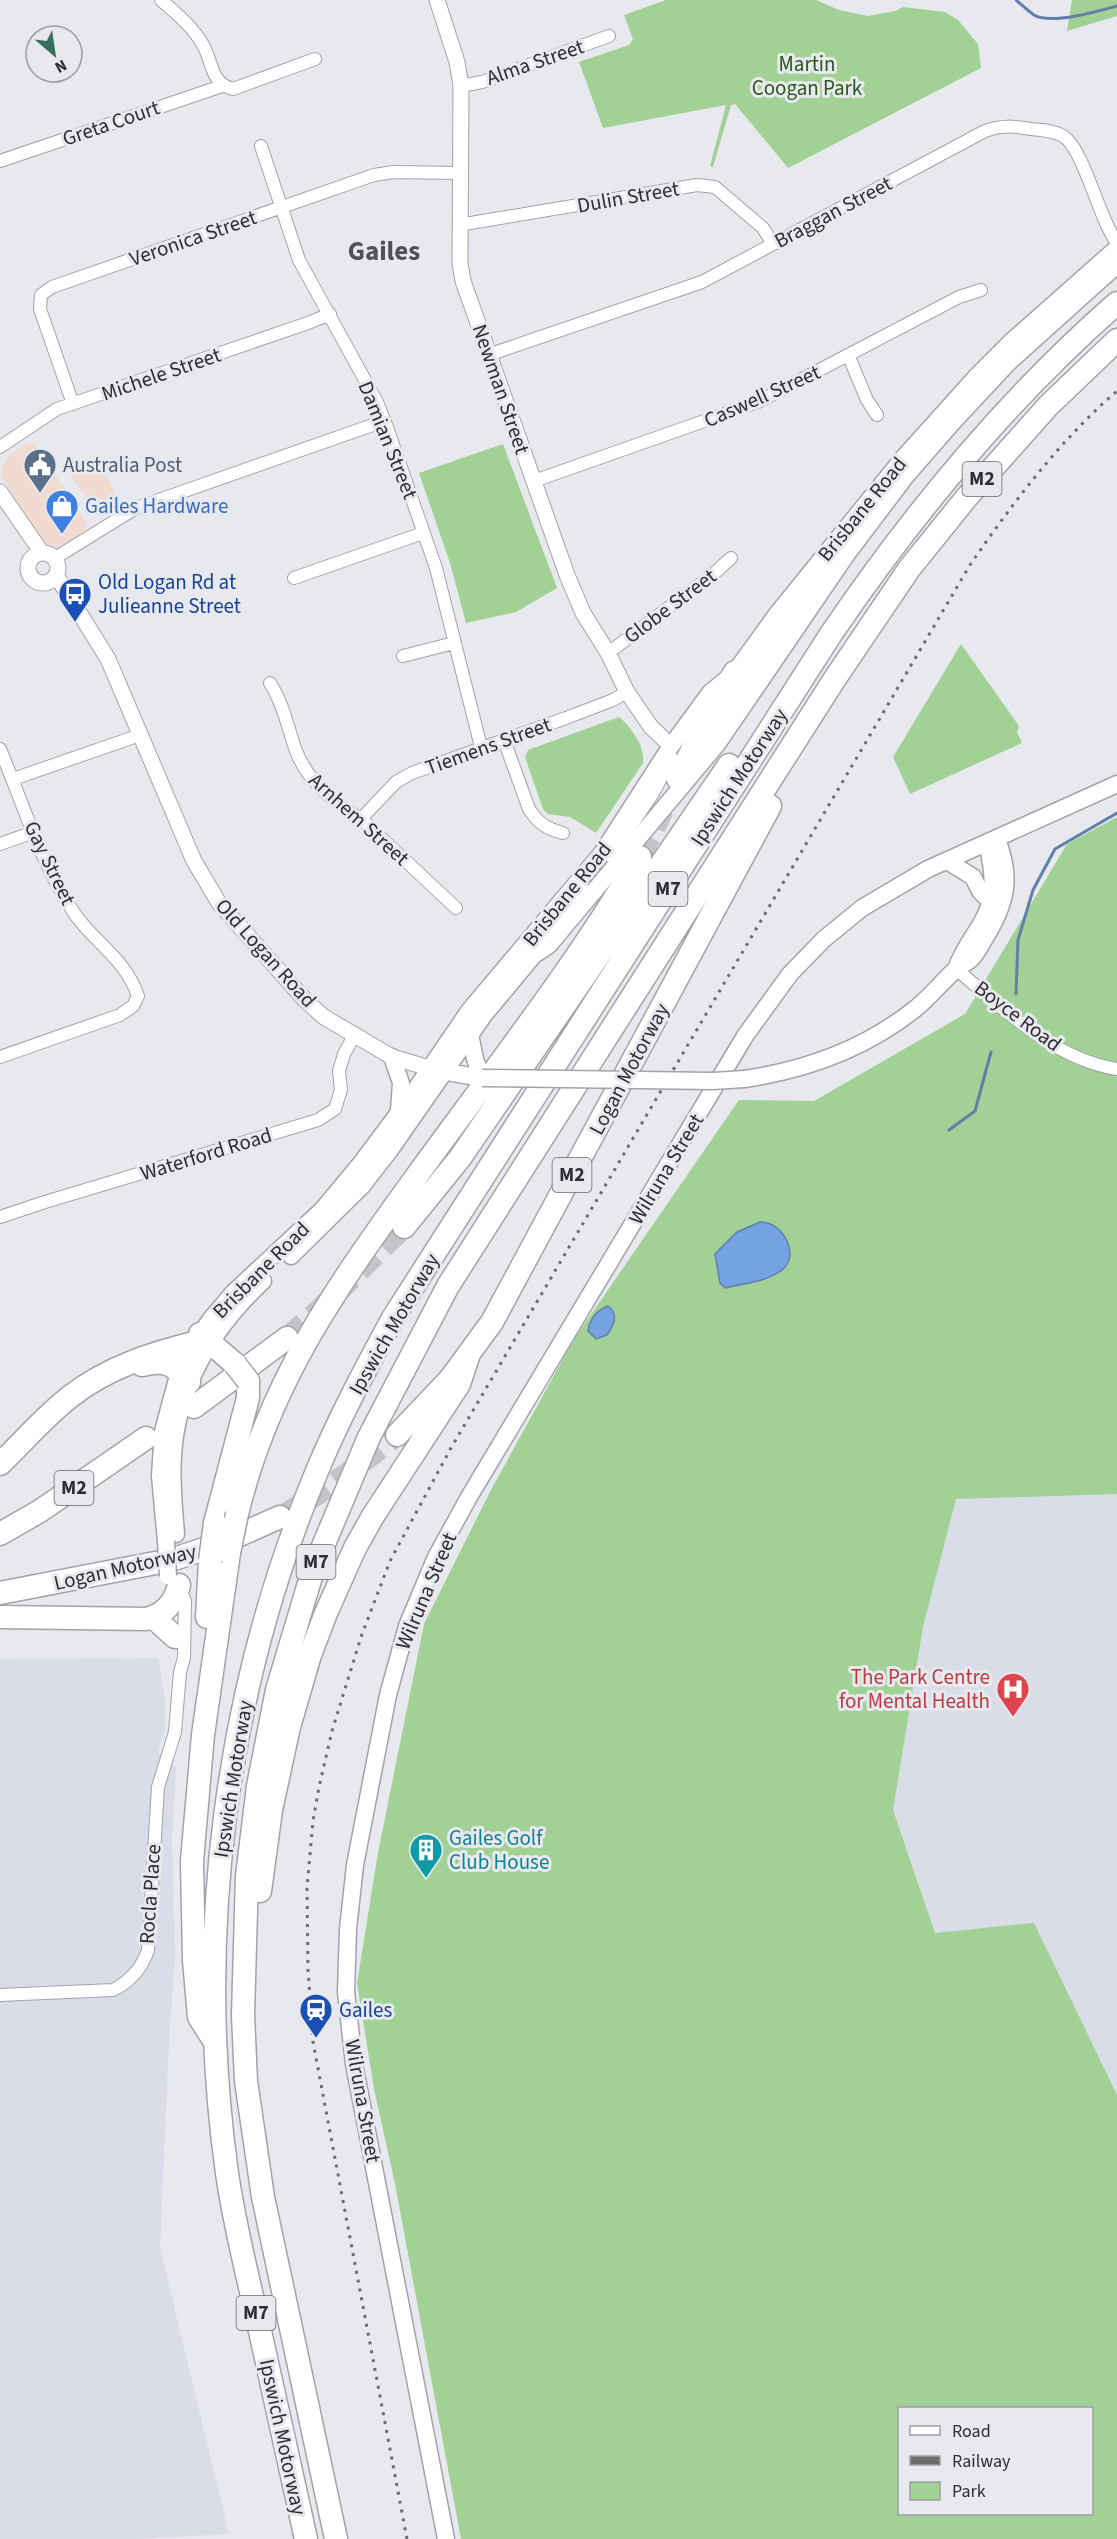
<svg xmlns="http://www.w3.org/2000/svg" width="1117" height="2539" font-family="'Source Sans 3',sans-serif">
<rect width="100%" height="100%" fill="#e8e9ee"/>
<path fill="#f1dacf" d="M29,442L35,444L40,450L88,526L80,534L56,548L44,542L1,475L2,467L8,456Z
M99,458L119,503L100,516L70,475Z"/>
<path fill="#dadce8" d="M1058,1494H1117V2095L1034,1924L935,1933L893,1810L923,1627L956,1498Z
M158,1658L165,1701V1728L158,1753L176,1768L172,1838L175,1955L169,2041L160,2248L229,2534L139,2539H0V1659Z"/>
<path fill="#a1d194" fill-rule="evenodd" d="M666,0H816L839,10L868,16L895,11L903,7L945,12L958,20L978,44L981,68L788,168L735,104L731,105L713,167L710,166L726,105L603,128L579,62L629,45L633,40L624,15Z
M1072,0H1117V16L1067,31Z
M503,444L557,588L516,612L466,623L450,563L419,473Z
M961,644L1019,726L1017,732L1022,743L910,794L893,757Z
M619,717C632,728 645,746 643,763L596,833L570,817L548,814L543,809L525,757L528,750Z
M1117,817V1494L956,1499L923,1627L893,1810L935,1933L1034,1923L1117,2095V2539H461L395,2184L374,2089L357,1983L378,1853L424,1624L491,1490L574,1339L739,1100L814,1101L965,1014L1067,844ZM900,2408H1092V2514H900Z"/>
<path fill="#75a2e0" stroke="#607fab" stroke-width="1.5" d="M760,1222C783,1221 803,1258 779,1272C764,1282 742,1284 725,1288L720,1283L715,1254L737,1232Z
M608,1306C619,1314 614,1325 607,1335L596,1339L588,1331C590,1319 597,1310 608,1306Z"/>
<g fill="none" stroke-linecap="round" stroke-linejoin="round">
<path stroke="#607fab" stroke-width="3" d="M1016,0C1022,5 1028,11 1034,15C1051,25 1099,11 1117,6
M1016,994L1018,940L1033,890L1055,849L1117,813
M949,1130L975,1111L991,1052"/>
<path stroke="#c3c4c8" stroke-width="22" stroke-dasharray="22 11" stroke-linecap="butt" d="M640,857L663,810
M287,1338L319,1310L404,1227
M280,1517C322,1493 360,1465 397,1435"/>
<g stroke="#a1a3a8" stroke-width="14">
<path id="minor" d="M161,0C176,13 193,27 203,45C213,62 210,83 233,89L315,59
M461,86L482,82L609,36
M261,146L299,260L377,402L388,430L436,568L481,747
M0,161L222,86
M459,225L697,185L715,187L763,228L773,244
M488,355L702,282L985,131C1001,125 1013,126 1031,129C1041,130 1053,130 1063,136C1083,147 1099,219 1117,243
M849,357L867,400L877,415
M73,404L40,309L41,295L52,287L374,175L394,172L460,173
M0,447L57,409L308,323L330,314
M534,481L758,402L959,297L981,290
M55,558L136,508L384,421
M294,578L423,533
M608,653L711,576L731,558
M403,656L454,643
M270,683C283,703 287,725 295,748C306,780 332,802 361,819L456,908
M504,740L529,809C538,823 547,829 563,833
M0,749C22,801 39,857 69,905C89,940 124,955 138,996L133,1006L120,1015L0,1057
M13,779L140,735
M361,819L396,782L412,773L566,718L613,700L627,692
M0,844L34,832
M956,969C1004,1009 1053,1059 1117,1069
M0,1217L45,1202L318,1120L335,1109L341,1090L339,1071L344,1054L354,1036
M0,1995L113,1990C131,1981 142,1968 148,1950L158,1787L175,1732L180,1672L184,1658L185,1601L180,1589"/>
</g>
<g stroke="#a1a3a8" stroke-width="17">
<path id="tertiary" d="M437,0L457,62L461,86L460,263L463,281L567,575L583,613L608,653L627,692L651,727L671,746
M0,492L42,553
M28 568a15 15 0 1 1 30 0a15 15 0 1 1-30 0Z
M56,575L108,659L194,861L219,903L305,1000L324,1017L392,1057L429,1068
M700,741L712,732L777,632L836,559
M610,854L652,792L670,758
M547,938L581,889"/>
</g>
<g stroke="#a1a3a8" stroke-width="19">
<path id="secondary" d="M947,861L973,877L980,891L991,902
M956,969C962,952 971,940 981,924C997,897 994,873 987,843
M470,1034L475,1059L482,1078
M392,1057L401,1083L399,1111
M436,1070L482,1078
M744,1079C806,1070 866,1048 915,1009C930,997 941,983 954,971C959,966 965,964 970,960C976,955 981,945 985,938C1007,902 1012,878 997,839
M291,1256L362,1186L390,1150L484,1015L534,955L549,945L718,743L847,554L906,476L953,422L1008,363L1117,265
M176,1534C174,1508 171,1482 173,1456C177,1385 213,1328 263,1281
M166,1541L160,1476L163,1431L179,1372L194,1343L211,1319L233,1293L322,1210L362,1162L409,1099L469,1011L602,853L671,746L710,693L735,672L777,614L904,457L975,378L1013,340L1117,248
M446,2539L354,2064L346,1992L348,1929L355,1865L388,1695L407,1626L436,1557L469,1497L745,1036L790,974L824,939L862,908L928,869L1117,784"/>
</g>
<g stroke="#a1a3a8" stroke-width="25">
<path id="motorway" d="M678,779L707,719L735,672
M404,1227L460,1158L729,765
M200,1334L235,1364
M142,1365C166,1359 173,1364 189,1382
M194,1407L287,1338
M397,1435L451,1378L492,1322L770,806
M0,1464C24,1441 45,1416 71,1396C107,1368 150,1354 194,1343
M237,1514C269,1381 338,1285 416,1177C492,1072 574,969 640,857
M215,1523L248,1398V1381
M0,1534L40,1511L146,1438
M0,1593L171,1560L219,1544L280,1517
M0,1617L146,1619C164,1615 175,1602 179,1585
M153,1617L175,1637
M207,1617L210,1561
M260,1891L271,1810L289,1727L310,1655L326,1613L355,1548L373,1516L459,1384L468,1357
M215,2042L199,2017L194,1960L192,1861L203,1735L229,1553
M306,2539C290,2467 274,2394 258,2322C247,2273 234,2223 227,2173C194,1937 225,1691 317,1471C339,1418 366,1368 393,1318L831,634C914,512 1006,400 1117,303
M336,2539L263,2197L246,2081L243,2015L247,1876L258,1786L277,1690L313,1570L369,1437L448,1286L834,680L909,569L967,497L1048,406L1117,340"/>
</g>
<use href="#minor" stroke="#fff" stroke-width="12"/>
<use href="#tertiary" stroke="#fff" stroke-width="15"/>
<use href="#secondary" stroke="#fff" stroke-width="16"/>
<use href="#motorway" stroke="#fff" stroke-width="22"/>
<path stroke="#6d6d70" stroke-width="3" stroke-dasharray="3 6" stroke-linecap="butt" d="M407,2539L313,2042L308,1969L307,1888L313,1821L319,1787L332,1731L361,1637L390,1561L451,1448L970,565C1012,504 1060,440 1117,391"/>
<g stroke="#a1a3a8" stroke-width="19" stroke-linecap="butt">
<path id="secondary-bridge" d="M482,1078L713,1081L744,1079
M166,1541L168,1576"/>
</g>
<g stroke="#a1a3a8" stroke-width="25" stroke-linecap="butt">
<path id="motorway-bridge" d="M235,1364L248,1381
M229,1553L237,1514
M210,1561L215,1523"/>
</g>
<use href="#secondary-bridge" stroke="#fff" stroke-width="16"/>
<use href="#motorway-bridge" stroke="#fff" stroke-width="22"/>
</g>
<defs>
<g id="civic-pin" transform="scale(1.725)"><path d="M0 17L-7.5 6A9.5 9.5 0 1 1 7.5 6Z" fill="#5c6f8a" stroke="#e8e9ee"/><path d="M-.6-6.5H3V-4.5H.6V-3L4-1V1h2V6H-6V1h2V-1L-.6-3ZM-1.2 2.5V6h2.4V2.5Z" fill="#fff"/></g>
<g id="shop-pin" transform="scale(1.725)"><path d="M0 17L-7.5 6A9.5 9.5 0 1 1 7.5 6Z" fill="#3f7fe0" stroke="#e8e9ee"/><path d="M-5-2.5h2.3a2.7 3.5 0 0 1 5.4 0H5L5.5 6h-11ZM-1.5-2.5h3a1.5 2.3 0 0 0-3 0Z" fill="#fff"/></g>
<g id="bus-pin" transform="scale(1.725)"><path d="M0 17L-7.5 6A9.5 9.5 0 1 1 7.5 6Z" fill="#1a4fb4" stroke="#e8e9ee"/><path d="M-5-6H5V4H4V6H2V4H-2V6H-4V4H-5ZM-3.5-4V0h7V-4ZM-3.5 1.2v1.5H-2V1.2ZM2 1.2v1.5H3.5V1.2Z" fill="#fff"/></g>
<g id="hospital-pin" transform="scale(1.725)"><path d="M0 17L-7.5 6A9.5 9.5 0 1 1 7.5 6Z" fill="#e0444e" stroke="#e8e9ee"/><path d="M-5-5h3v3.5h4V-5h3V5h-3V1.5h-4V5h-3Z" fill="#fff"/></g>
<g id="building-pin" transform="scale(1.725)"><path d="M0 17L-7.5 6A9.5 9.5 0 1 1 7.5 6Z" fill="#0f9aa8" stroke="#e8e9ee"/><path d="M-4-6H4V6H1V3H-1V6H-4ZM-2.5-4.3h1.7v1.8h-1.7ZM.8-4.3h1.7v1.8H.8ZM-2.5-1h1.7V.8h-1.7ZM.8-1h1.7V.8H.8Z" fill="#fff"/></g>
<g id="station-pin" transform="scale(1.725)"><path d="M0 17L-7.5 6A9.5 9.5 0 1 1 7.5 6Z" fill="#1a4fb4" stroke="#e8e9ee"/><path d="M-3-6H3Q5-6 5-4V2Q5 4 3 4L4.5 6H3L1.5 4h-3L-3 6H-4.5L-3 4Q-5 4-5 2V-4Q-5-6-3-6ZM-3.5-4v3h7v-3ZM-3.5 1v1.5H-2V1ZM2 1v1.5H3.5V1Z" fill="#fff"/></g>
</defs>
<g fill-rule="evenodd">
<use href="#civic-pin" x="40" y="465"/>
<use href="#shop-pin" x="62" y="506"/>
<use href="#bus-pin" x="75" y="594"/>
<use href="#hospital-pin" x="1013" y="1689"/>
<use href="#building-pin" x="426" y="1850"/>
<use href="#station-pin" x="316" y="2010"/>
</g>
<g text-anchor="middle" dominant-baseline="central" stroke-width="6" stroke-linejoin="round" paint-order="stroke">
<g fill="#e8e9ee" stroke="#666669" stroke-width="1.5">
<rect x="962.5" y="462" width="39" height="34" rx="4.5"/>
<rect x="648.5" y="872" width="39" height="34" rx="4.5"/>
<rect x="552.5" y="1158" width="39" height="34" rx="4.5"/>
<rect x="54.5" y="1471" width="39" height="34" rx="4.5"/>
<rect x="296.5" y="1545" width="39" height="34" rx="4.5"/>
<rect x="236.5" y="2296" width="39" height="34" rx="4.5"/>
</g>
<g font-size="20" font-weight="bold" fill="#2e2e30">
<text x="982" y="479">M2</text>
<text x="668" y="889">M7</text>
<text x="572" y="1175">M2</text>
<text x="74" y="1488">M2</text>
<text x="316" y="1562">M7</text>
<text x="256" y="2313">M7</text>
</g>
<g font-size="21" fill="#2e2e30" stroke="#e8e9ee">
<text transform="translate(535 62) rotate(-19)">Alma Street</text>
<text transform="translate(111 123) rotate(-19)">Greta Court</text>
<text transform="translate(628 197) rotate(-10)">Dulin Street</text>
<text transform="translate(833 212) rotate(-28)">Braggan Street</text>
<text transform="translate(193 238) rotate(-19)">Veronica Street</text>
<text transform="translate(161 374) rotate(-19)">Michele Street</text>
<text transform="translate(501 389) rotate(71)">Newman Street</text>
<text transform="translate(762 396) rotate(-24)">Caswell Street</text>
<text transform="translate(388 440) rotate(68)">Damian Street</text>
<text transform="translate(862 509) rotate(-51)">Brisbane Road</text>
<text transform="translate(670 606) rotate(-37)">Globe Street</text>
<text transform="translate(488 746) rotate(-20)">Tiemens Street</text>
<text transform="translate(739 777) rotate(-57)">Ipswich Motorway</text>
<text transform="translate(359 819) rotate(42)">Arnhem Street</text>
<text transform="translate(50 863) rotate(64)">Gay Street</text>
<text transform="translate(567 894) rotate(-51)">Brisbane Road</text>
<text transform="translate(266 953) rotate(48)">Old Logan Road</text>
<text transform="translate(1018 1016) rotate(37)">Boyce Road</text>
<text transform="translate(629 1069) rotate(-62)">Logan Motorway</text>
<text transform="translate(206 1154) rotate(-17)">Waterford Road</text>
<text transform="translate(666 1169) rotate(-59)">Wilruna Street</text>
<text transform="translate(261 1270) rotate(-45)">Brisbane Road</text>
<text transform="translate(394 1324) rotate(-60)">Ipswich Motorway</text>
<text transform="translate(125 1567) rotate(-13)">Logan Motorway</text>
<text transform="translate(426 1591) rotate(-67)">Wilruna Street</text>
<text transform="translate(233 1779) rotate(-81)">Ipswich Motorway</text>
<text transform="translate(150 1894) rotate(-86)">Rocla Place</text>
<text transform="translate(363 2101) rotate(80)">Wilruna Street</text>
<text transform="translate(283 2437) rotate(78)">Ipswich Motorway</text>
</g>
<g font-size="21" fill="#285819" stroke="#e8e9ee">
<text x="807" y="64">Martin<tspan x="807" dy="24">Coogan Park</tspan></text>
</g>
<g font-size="21" fill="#4e5e75" stroke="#e8e9ee" text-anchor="start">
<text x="63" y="465">Australia Post</text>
</g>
<g font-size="21" fill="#366cbe" stroke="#e8e9ee" text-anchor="start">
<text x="85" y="506">Gailes Hardware</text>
</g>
<g font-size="21" fill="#164399" stroke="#e8e9ee" text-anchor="start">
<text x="98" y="582">Old Logan Rd at<tspan x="98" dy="24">Julieanne Street</tspan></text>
<text x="339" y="2010">Gailes</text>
</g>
<g font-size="21" fill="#be3a42" stroke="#e8e9ee" text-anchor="end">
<text x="990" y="1677">The Park Centre<tspan x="990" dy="24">for Mental Health</tspan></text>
</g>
<g font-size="21" fill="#0d838f" stroke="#e8e9ee" text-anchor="start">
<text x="449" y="1838">Gailes Golf<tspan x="449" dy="24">Club House</tspan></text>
</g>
<g font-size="27" font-weight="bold" fill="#505155" stroke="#e8e9ee">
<text x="384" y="251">Gailes</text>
</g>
</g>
<rect x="898" y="2407" width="195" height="108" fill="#e8e9ee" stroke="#9e9ea2" stroke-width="1.5"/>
<rect x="910" y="2426" width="30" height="9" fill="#ffffff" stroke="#9e9ea2" stroke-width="1.5"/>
<text x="952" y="2437" font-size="18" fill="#2e2e30">Road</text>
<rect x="910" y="2456" width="30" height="9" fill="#6d6d70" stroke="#9e9ea2" stroke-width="1.5"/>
<text x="952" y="2467" font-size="18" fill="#2e2e30">Railway</text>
<rect x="910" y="2482" width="30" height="18" fill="#a1d194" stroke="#9e9ea2" stroke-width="1.5"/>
<text x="952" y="2497" font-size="18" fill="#2e2e30">Park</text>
<g transform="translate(54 54) rotate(151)"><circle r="28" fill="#e8e9ee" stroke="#9e9ea2" stroke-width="1.5"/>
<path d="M0-4.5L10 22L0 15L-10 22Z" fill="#377059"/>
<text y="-9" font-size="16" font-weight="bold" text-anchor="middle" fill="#2e2e30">N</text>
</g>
</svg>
